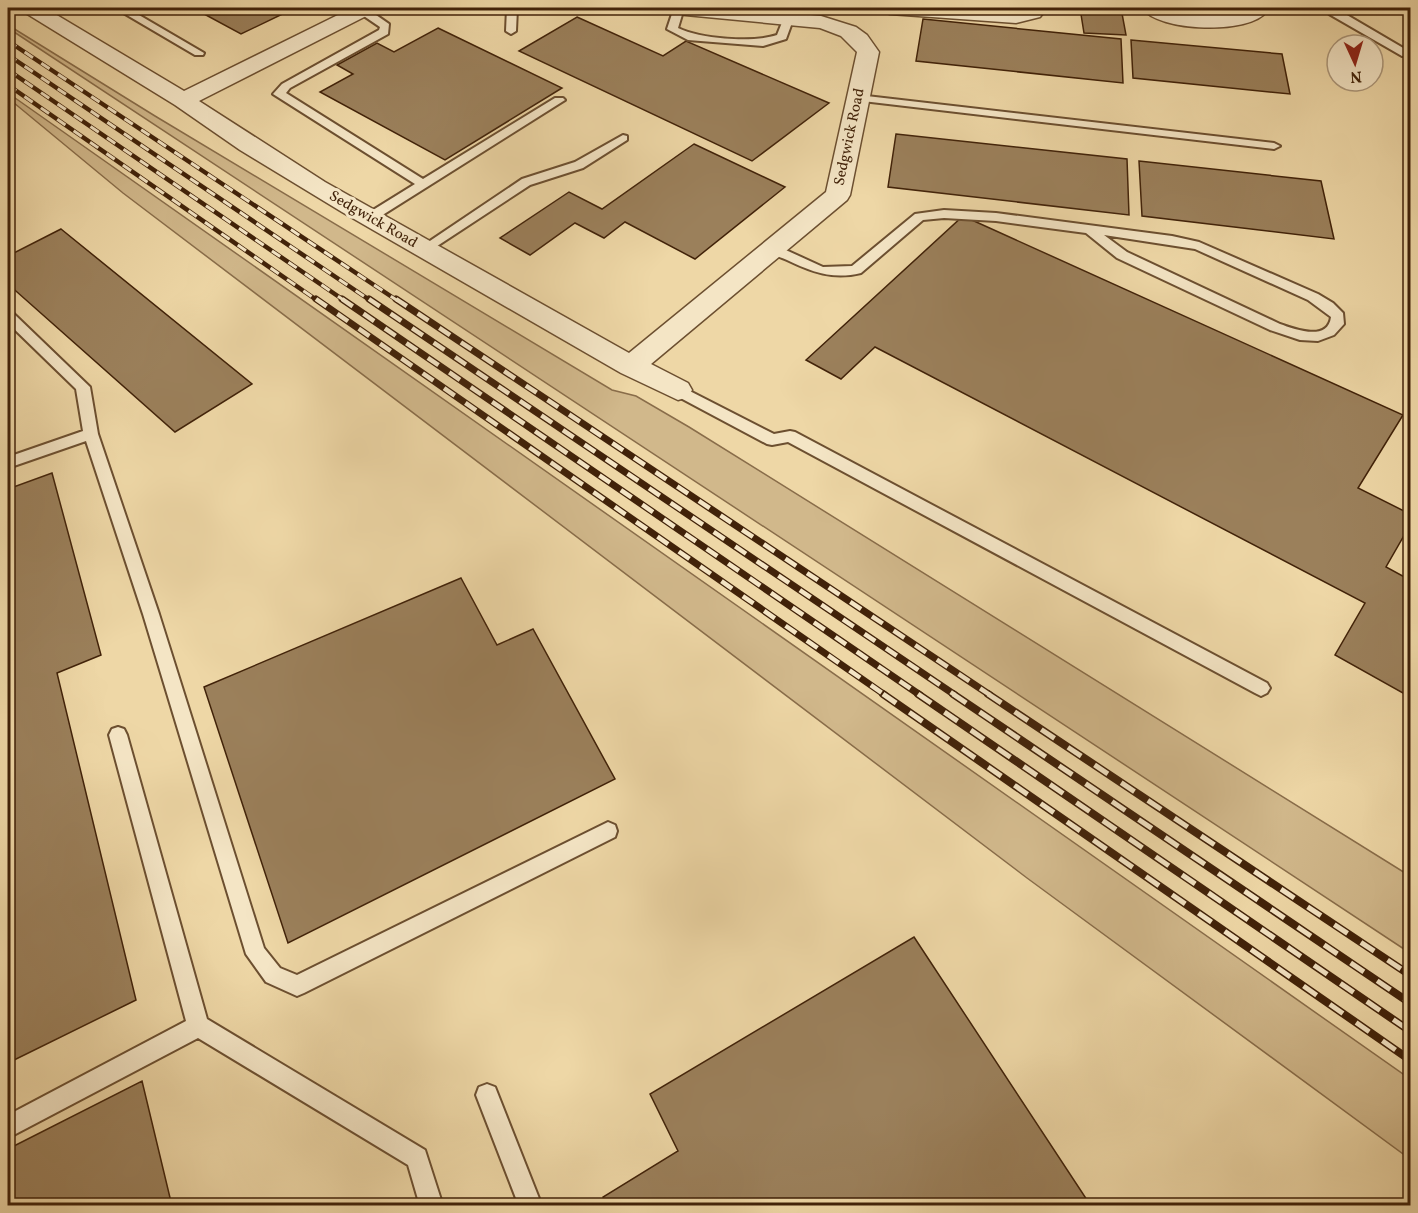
<svg xmlns="http://www.w3.org/2000/svg" width="1418" height="1213" font-family="Vollkorn,serif">
<rect width="100%" height="100%" fill="#eed7a6"/>
<filter id="stains"><feTurbulence type="fractalNoise" baseFrequency=".00333" numOctaves="4"/><feColorMatrix values="0 0 0 0 .2 0 0 0 0 .09 0 0 0 0 .02 0 0 0 .5 -.17"/></filter>
<radialGradient id="worn" r=".72"><stop offset=".6" stop-color="#630" stop-opacity="0"/><stop offset="1" stop-color="#630" stop-opacity=".3"/></radialGradient>
<path fill="#d1b88b" stroke="#896d4a" stroke-width="1.5" d="M8,25L155,116L612,390L636,396L689,427L1410,876V953L8,28Z
M8,93L1410,1079V1159L1027,878L123,193L8,98Z"/>
<path fill="#9b805b" stroke="#412209" stroke-width="1.5" d="M193,8H295L241,34Z
M1080,8H1121L1126,35L1084,33Z
M577,17L663,56L686,41L829,103L752,161L519,51Z
M923,19L1121,39L1123,83L916,61Z
M438,28L562,88L445,160L320,92L353,74L337,65L377,43L394,52Z
M1131,40L1282,54L1290,94L1133,78Z
M896,134L1127,159L1129,215L888,187Z
M694,144L785,187L695,259L625,222L604,238L575,223L530,255L500,238L569,192L602,209Z
M1139,161L1321,181L1334,239L1142,216Z
M8,175L14,199L8,201Z
M963,216L1403,415L1358,488L1410,514V525L1386,567L1410,580V697L1335,655L1365,603L875,347L841,379L806,360Z
M61,229L252,384L175,432L8,284V256Z
M52,473L101,655L57,673L136,1000L8,1063V489Z
M461,578L497,645L533,629L615,779L288,943L204,687Z
M914,937L1091,1206H606L603,1197L678,1151L650,1094Z
M142,1081L172,1206H8V1149Z"/>
<g fill="none" stroke-linecap="round" stroke-linejoin="round">
<g stroke="#6c4f30" stroke-width="4">
<path id="service" d="M115,8H127L204,53L203,55H195Z
M358,8H366L389,24L388,34L290,88L286,93L423,179L555,98H563L565,100L373,221H365L363,218L365,215L415,184L273,94L282,84L379,30L380,27L358,12Z
M507,8H517L516,31L511,34L506,31Z
M674,8H684L678,28C701,39 753,43 777,35L785,15L794,17L786,39L763,46L688,40L667,29Z
M1325,8H1335L1410,52V55L1402,56L1329,14Z
M858,95L1274,143L1280,146L1274,149L854,100L852,98Z
M623,135L627,136V140L583,168L530,185L428,252H420L418,249L522,179L575,162Z
M944,210L996,213L1172,236L1199,242L1318,294L1333,303L1343,313L1344,324L1334,335L1318,341L1300,340L1270,330L1117,258L1086,233L996,221L944,218L923,220L861,273C833,280 812,272 787,260C780,257 772,255 767,249L769,246H777L823,267L852,266L915,214ZM1104,235L1195,249L1308,300L1331,317C1328,342 1294,329 1280,324L1127,252Z
M8,311L13,313L90,387L98,434L159,614L264,948L280,968L297,975L608,822L615,825L617,831L615,837L304,993L297,996L266,982L246,954L143,614L86,441L8,468V457L83,431L76,389L8,323Z
M678,385L774,434L790,431L795,432L1267,683L1270,688L1267,693L1261,696L1255,693L788,442L772,445L767,444L673,394L671,390L673,386Z
M118,727L124,729L127,735L207,1019L425,1150L443,1206H420L408,1165L198,1038L8,1138V1115L186,1021L109,735L112,729Z
M487,1084L495,1087L542,1206H519L476,1095L479,1087Z"/>
</g>
<g stroke="#6c4f30" stroke-width="3">
<path id="minor" d="M21,8H45L184,91L352,8H377L374,12L199,101L325,182L629,353L826,192L857,52L841,36L820,28L675,14L668,12L665,8H734L821,16L856,27L867,35L879,52L850,195L847,200L651,364L688,383L692,390L688,397L678,400L621,373L342,212L240,150L175,105L24,12Z
M880,8H969L1016,11L1027,8H1047L1040,17L1016,23L890,14L883,12Z
M1142,8H1166L1178,12L1205,15L1235,13L1246,8H1266L1267,11C1251,35 1158,32 1142,8Z"/>
</g>
<use href="#service" fill="#f4e5c5" fill-rule="evenodd"/>
<use href="#minor" fill="#f4e5c5" fill-rule="evenodd"/>
<g stroke="#412209" stroke-width="4.5">
<path id="rail-far2" d="M8,41L398,301
M8,55L371,301
M8,70L345,301
M8,85L318,301"/>
</g>
<g stroke="#412209" stroke-width="7">
<path id="rail-far1" d="M316,299L885,695
M342,299L920,695
M369,299L955,695
M396,299L990,695"/>
</g>
<g stroke="#412209" stroke-width="8">
<path id="rail" d="M883,694L1410,1060
M918,694L1410,1031
M953,694L1410,1003
M988,694L1410,975"/>
</g>
<use href="#rail-far2" stroke="#f4e5c5" stroke-width="3" stroke-dasharray="10" stroke-linecap="butt"/>
<use href="#rail-far1" stroke="#f4e5c5" stroke-width="4.5" stroke-dasharray="13" stroke-linecap="butt"/>
<use href="#rail" stroke="#f4e5c5" stroke-width="5" stroke-dasharray="16" stroke-linecap="butt"/>
</g>
<g text-anchor="middle" dominant-baseline="central" stroke-width="6" stroke-linejoin="round" paint-order="stroke">
<g font-size="15" fill="#412209" stroke="#f4e5c5">
<text transform="translate(850 137) rotate(-78)">Sedgwick Road</text>
<text transform="translate(373 220) rotate(30)">Sedgwick Road</text>
</g>
</g>
<rect width="1418" height="1213" fill="none" stroke="#eed7a6" stroke-width="30"/>
<rect x="9" y="9" width="1400" height="1195" fill="none" stroke="#412209" stroke-width="3"/>
<rect x="15" y="15" width="1388" height="1183" fill="none" stroke="#412209" stroke-width="1.5"/>
<g transform="translate(1355 63) rotate(176)"><circle r="28" fill="#f4e5c5" stroke="#ac977a" stroke-width="1.5"/>
<path d="M0-4.5L10 22L0 15L-10 22Z" fill="#8f2418"/>
<text y="-9" font-size="16" font-weight="bold" text-anchor="middle" fill="#412209">N</text>
</g>
<rect width="100%" height="100%" filter="url(#stains)"/>
<rect width="100%" height="100%" fill="url(#worn)"/>
</svg>
